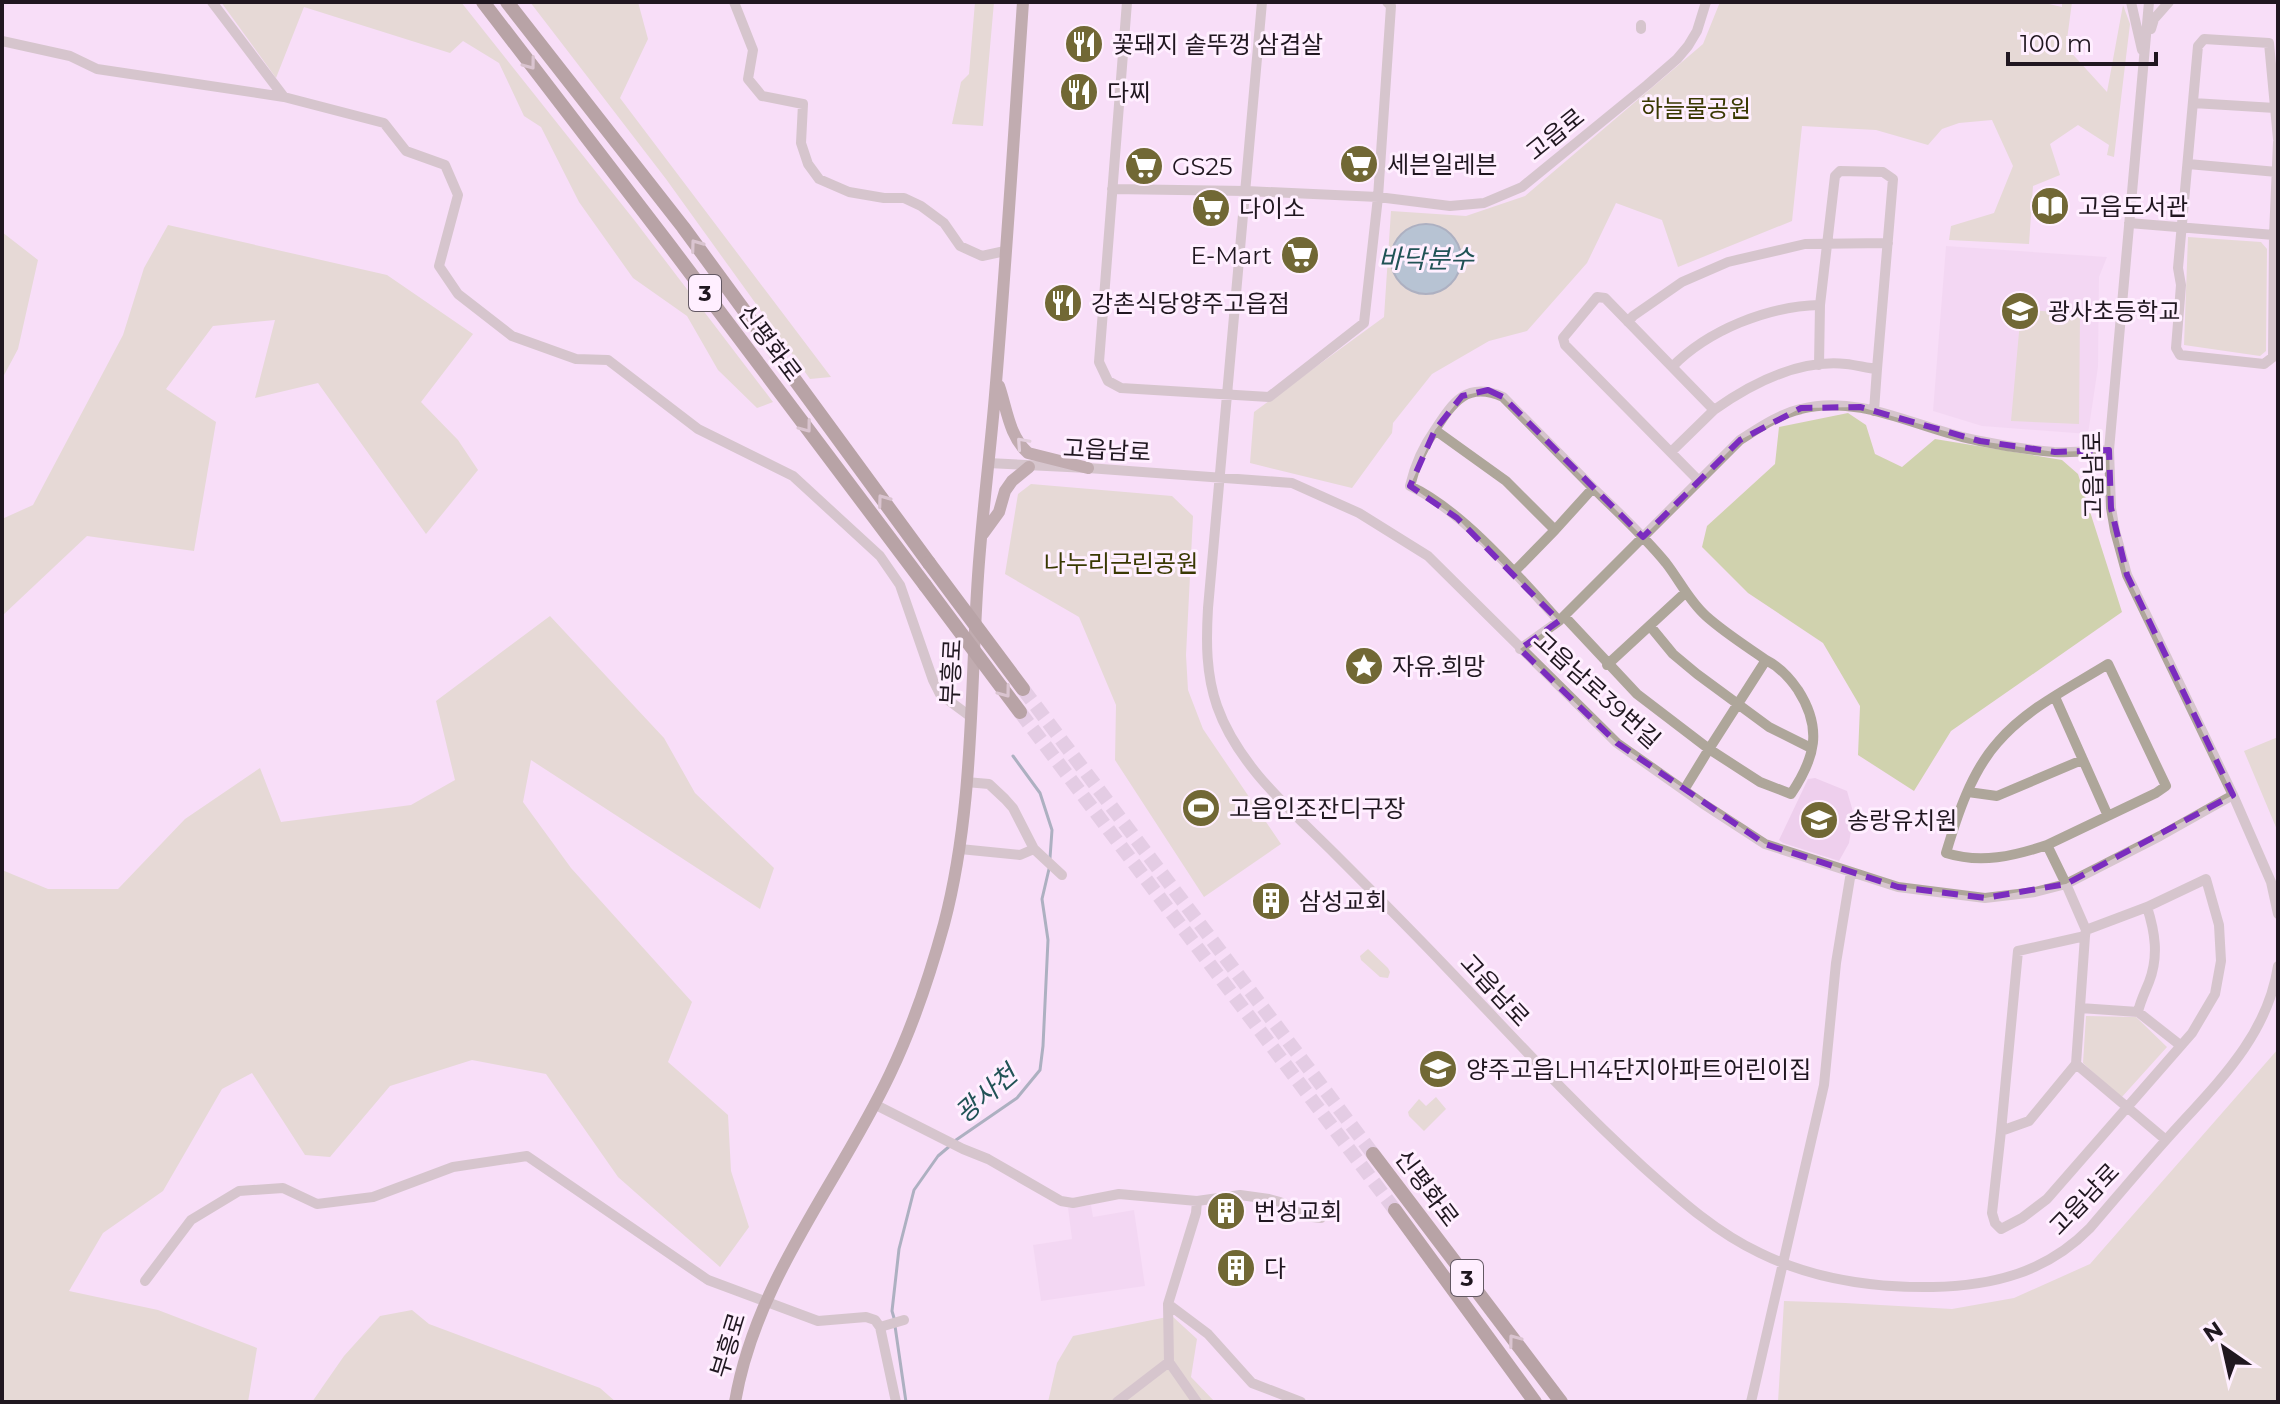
<svg xmlns="http://www.w3.org/2000/svg" width="2280" height="1404" font-family="Montserrat,'Noto Sans KR',sans-serif">
<rect width="100%" height="100%" fill="#f8def8"/>
<path fill="#eecfed" d="M1946,246L2107,257L2099,277L2098,367L2088,434L1982,426L1933,411Z
M1815,778L1847,791L1854,815L1848,825L1851,831L1849,843L1839,861L1783,843L1779,840L1808,779Z
M1091,1205L1093,1217L1134,1210L1145,1286L1041,1301L1033,1245L1072,1239L1068,1208Z"/>
<path fill="#d0d2ae" d="M221,2H461L635,221L773,402L757,408L718,370L687,316L633,278L579,202L541,127L524,116L499,63L463,41L450,53L304,7L276,78Z
M530,2H638L648,39L620,98L831,377L810,379L666,179Z
M975,2H994L983,126L952,124L961,82L969,74Z
M1720,2H2040L2062,7V2H2072L2066,47L2107,92L2123,5L2130,24L2114,157L2107,155L2109,145L2078,125L2050,144L2060,175L2033,186L2029,244L1949,240L1951,226L1994,213L2013,166L1992,120L1959,123L1942,129L1928,145L1876,130L1802,126L1792,221L1678,267L1662,220L1616,203L1587,263L1527,331L1489,341L1432,374L1393,423L1392,433L1352,488L1250,463L1254,412L1384,317L1391,211L1466,216L1525,196L1703,44Z
M168,225L387,275L473,334L421,402L458,440L478,470L426,534L318,383L255,398L275,320L213,326L166,389L216,422L194,551L87,536L2,616V519L33,505L123,335L144,268Z
M2,232L38,260L18,349L2,379Z
M2188,237L2261,242L2267,249L2266,351L2260,356L2184,345Z
M2021,310L2080,313L2079,424L2011,421Z
M1848,413L1866,425L1875,454L1902,467L1935,439L2062,460L2078,474L2122,612L1951,731L1914,791L1858,755L1860,706L1823,643L1748,593L1702,547L1707,526L1775,464L1779,427Z
M1031,484L1172,496L1193,516L1186,655L1188,690L1203,729L1281,844L1204,897L1115,760L1116,705L1079,617L1005,574L1018,494Z
M550,616L664,738L695,793L774,868L760,909L531,760L523,802L571,868L692,1002L668,1062L728,1115L731,1171L749,1227L720,1267L618,1177L546,1074L472,1060L390,1086L330,1157L305,1155L252,1073L222,1089L163,1191L103,1233L69,1291L158,1310L257,1348L248,1402H2V870L48,889H118L185,819L260,768L281,822L411,805L455,780L436,701Z
M2278,737V832L2244,751Z
M1368,949L1388,968L1390,972L1388,978L1380,977L1361,960L1360,956Z
M2086,1016L2136,1017L2167,1047L2121,1098L2083,1063Z
M2278,1049V1402H1778L1784,1301L1845,1303L1952,1309L2014,1298L2090,1264Z
M1436,1097L1446,1109L1424,1131L1409,1116L1408,1112L1419,1099L1426,1106Z
M412,1310L429,1324L600,1388L616,1402H312L344,1356L380,1316Z
M1172,1316L1197,1339L1191,1377L1215,1402H1048L1057,1363L1073,1336Z"/>
<path fill="#69a2a6" stroke="#53787e" stroke-width="2" d="M1391 259a35 35 0 1 1 70 0a35 35 0 1 1-70 0Z"/>
<g fill="none" stroke-linecap="round" stroke-linejoin="round">
<path stroke="#53787e" stroke-width="3" d="M1013,756L1040,793L1052,830L1050,858
M956,1140L1017,1098L1040,1070L1043,1046L1048,940L1042,899L1049,869
M894,1318L892,1311L899,1249L914,1190L938,1156L951,1145
M895,1326L906,1402"/>
<path stroke="#cdb6cd" stroke-width="14" stroke-dasharray="14 7" stroke-linecap="butt" d="M1023,689L1373,1154
M1020,712L1395,1210"/>
<path stroke="#aea69a" stroke-width="10" d="M212,2L284,97
M734,2L753,50L748,79L762,96L803,104L801,143L808,164L819,179L849,192L884,198H904L921,206L944,223L960,246L982,256L1005,251
M1127,2L1099,362L1108,381L1121,388L1269,397L1364,323L1378,197L1391,6L1387,2
M1262,2L1208,608C1206,642 1206,674 1217,706C1238,766 1291,810 1335,854C1373,892 1410,929 1447,968C1511,1035 1573,1103 1641,1165C1678,1198 1715,1232 1760,1253C1813,1279 1875,1288 1933,1287C1993,1286 2047,1272 2090,1228C2115,1199 2140,1169 2166,1140C2213,1087 2267,1039 2278,966
M2131,2L2142,50
M2149,2L2109,450L2111,508L2115,531L2127,575L2233,795L2271,882L2278,914
M1641,29V25
M2151,29L2154,19L2169,2
M2,41L70,56L97,69L284,97L384,123L406,151L445,165L458,195L439,266L458,294L512,336L576,359L608,360L698,429L793,476L880,556L900,585L933,680L940,694L971,717
M2193,103L2275,108
M2188,164L2277,172
M1112,189L1246,191L1378,197L1450,206L1484,203L1522,187L1647,85L1677,59L1688,46L1697,31L1706,2
M2129,223L2274,235L2278,142
M2274,235L2273,357L2264,364L2180,355L2176,348L2181,285L2178,268L2198,46L2204,39L2269,43L2278,139
M1628,322L1633,316L1682,282L1728,262L1805,244L1888,243
M1819,365L1820,305L1835,176L1840,171L1883,172L1893,179L1877,369
M1672,367C1708,330 1768,306 1820,305
M1714,410C1752,383 1798,359 1846,364C1856,365 1867,368 1877,369L1874,411
M1435,430C1453,402 1467,381 1503,397L1593,488L1555,530
M1671,452L1714,410L1605,298L1597,297L1563,338L1565,345L1699,481
M988,463L1088,468L1292,483L1359,513L1428,556L1617,743L1702,803L1765,844L1898,887L1985,898L2035,892L2066,884L2160,836L2233,795
M1593,488C1618,512 1644,536 1666,563C1680,581 1689,601 1706,616C1725,633 1746,646 1766,660
M1514,572L1555,530L1506,481L1435,430C1422,448 1415,465 1410,486C1462,510 1520,578 1559,621
M1564,616L1637,694L1709,749L1766,660C1780,667 1789,677 1798,690C1823,729 1815,758 1791,794L1760,782L1709,749L1684,790
M1650,626L1673,654L1697,674L1769,727L1811,748
M1520,649L1559,621L1740,440C1759,428 1779,414 1801,409C1861,393 1922,431 1980,441C2004,446 2030,450 2054,452C2072,453 2091,451 2109,450
M1607,665L1685,593
M2055,697L2108,816
M966,782L989,784L1005,799L1013,808L1034,849L1062,875
M1968,792L1997,796L2082,760
M2047,845L2156,793L2166,786L2108,664C2071,687 2027,708 1998,742C1971,772 1957,816 1946,853C1981,864 2014,856 2047,845L2066,884L2086,930L2085,936L2076,1064L2029,1121L2001,1131L2018,951L2085,936
M960,849L1020,855L1034,849
M2080,1008L2138,1012L2180,1045
M2138,1012C2140,1002 2145,992 2149,982C2159,956 2155,932 2147,907
M2076,1064L2166,1140
M874,1104L963,1149L988,1159L1061,1201L1073,1203L1119,1194L1197,1201L1240,1195L1269,1199L1280,1202L1304,1216L1321,1218
M2001,1131L1992,1213L1995,1223L2001,1229L2022,1218L2047,1199L2192,1033L2215,994L2221,961L2219,925L2206,879L2147,907L2086,930
M145,1281L191,1220L239,1191L283,1188L317,1204L373,1197L453,1167L527,1156L708,1280L818,1321L866,1317L875,1320L880,1327L896,1402
M1168,1304L1208,1334L1252,1383L1301,1402
M880,1327L904,1320
M1169,1362L1197,1402
M1117,1402L1169,1362L1168,1304L1196,1213L1197,1201
M1751,1402L1824,1085L1836,963L1851,872"/>
<path stroke="#7e6f5a" stroke-width="12" d="M999,386C1007,409 1009,436 1028,453L1088,468
M983,534L999,512L1005,491L1012,481L1029,467
M735,1402C756,1279 838,1184 890,1074C913,1026 930,975 944,924C974,810 970,692 978,576C982,515 990,455 995,395C1006,264 1014,133 1023,2"/>
<path stroke="#6c5b43" stroke-width="14" d="M483,2L667,242L925,585
M507,2L683,227L929,563
M1373,1154L1561,1402
M1395,1210L1535,1402"/>
<path stroke="#6c5b43" stroke-width="14" d="M929,563L1023,689
M925,585L1020,712"/>
</g>
<defs><path id="oneway-chevron" d="M-2-3.5L2.5 0L-2 3.5" fill="none" stroke-width="1.6" stroke-linecap="round" stroke-linejoin="round" transform="scale(2)"/></defs>
<g stroke="#b6a5a1">
<use href="#oneway-chevron" transform="translate(530 64) rotate(53)"/>
<use href="#oneway-chevron" transform="translate(696 245) rotate(-126)"/>
<use href="#oneway-chevron" transform="translate(806 427) rotate(53)"/>
<use href="#oneway-chevron" transform="translate(883 500) rotate(-126)"/>
<use href="#oneway-chevron" transform="translate(1005 692) rotate(53)"/>
<use href="#oneway-chevron" transform="translate(1514 1340) rotate(-127)"/>
</g>
<use stroke="#cbbcbd" href="#oneway-chevron" transform="translate(1022 443) rotate(-132)"/>
<path d="M0 0H2280V1404H0ZM1488,390L1503,397L1643,537L1740,440L1801,408L1860,407L1980,441L2055,452L2109,450L2111,508L2127,575L2233,795L2066,884L1985,898L1898,887L1765,844L1617,743L1520,649L1559,621L1457,518L1410,486L1435,430L1462,396Z" fill="#f8def8" fill-opacity=".55" fill-rule="evenodd"/>
<path fill="none" stroke="#7b2cbf" stroke-width="6" stroke-dasharray="16 10" stroke-linejoin="round" d="M1488,390L1503,397L1643,537L1740,440L1801,408L1860,407L1980,441L2055,452L2109,450L2111,508L2127,575L2233,795L2066,884L1985,898L1898,887L1765,844L1617,743L1520,649L1559,621L1457,518L1410,486L1435,430L1462,396Z"/>
<defs>
<g id="restaurant-disc" transform="scale(2)"><circle r="9.5" fill="#716835" stroke="#ffefff"/><path d="M-5-6h1v4h1v-4h1v4h1v-4h1v5L-1.5 .5V6h-2V.5L-5-1ZM5-6V6H3V1.5H1.5Q1.5-4 5-6Z" fill="#fff"/></g>
<g id="supermarket-disc" transform="scale(2)"><circle r="9.5" fill="#716835" stroke="#ffefff"/><path d="M-6-5.5h2.5l.6 2H6L4.5 2H-2.5L-4.4-4H-6ZM-1.5 3.2a1.3 1.3 0 1 0 .1 0ZM3 3.2a1.3 1.3 0 1 0 .1 0Z" fill="#fff"/></g>
<g id="library-disc" transform="scale(2)"><circle r="9.5" fill="#716835" stroke="#ffefff"/><path d="M-6-4Q-3-5.5-.7-3.5V5Q-3 3-6 4ZM6-4Q3-5.5 .7-3.5V5Q3 3 6 4Z" fill="#fff"/></g>
<g id="school-disc" transform="scale(2)"><circle r="9.5" fill="#716835" stroke="#ffefff"/><path d="M0-5L7-2L0 1L-7-2ZM-4 1L0 2.5L4 1V4Q0 6-4 4Z" fill="#fff"/></g>
<g id="sight-disc" transform="scale(2)"><circle r="9.5" fill="#716835" stroke="#ffefff"/><path d="M0-6L1.8-2.2L6-1.7L2.9 1.2L3.7 5.4L0 3.3L-3.7 5.4L-2.9 1.2L-6-1.7L-1.8-2.2Z" fill="#fff"/></g>
<g id="stadium-disc" transform="scale(2)"><circle r="9.5" fill="#716835" stroke="#ffefff"/><path d="M0-5a6.5 5 0 1 0 0 10a6.5 5 0 1 0 0-10ZM-3.5-1.8h7v3.6h-7Z" fill="#fff"/></g>
<g id="building-disc" transform="scale(2)"><circle r="9.5" fill="#716835" stroke="#ffefff"/><path d="M-4-6H4V6H1V3H-1V6H-4ZM-2.5-4.3h1.7v1.8h-1.7ZM.8-4.3h1.7v1.8H.8ZM-2.5-1h1.7V.8h-1.7ZM.8-1h1.7V.8H.8Z" fill="#fff"/></g>
</defs>
<g fill-rule="evenodd">
<use href="#restaurant-disc" x="1084" y="44"/>
<use href="#restaurant-disc" x="1079" y="92"/>
<use href="#supermarket-disc" x="1359" y="164"/>
<use href="#supermarket-disc" x="1144" y="166"/>
<use href="#library-disc" x="2050" y="206"/>
<use href="#supermarket-disc" x="1211" y="208"/>
<use href="#supermarket-disc" x="1300" y="255"/>
<use href="#restaurant-disc" x="1063" y="303"/>
<use href="#school-disc" x="2020" y="311"/>
<use href="#sight-disc" x="1364" y="666"/>
<use href="#stadium-disc" x="1201" y="808"/>
<use href="#school-disc" x="1819" y="820"/>
<use href="#building-disc" x="1271" y="901"/>
<use href="#school-disc" x="1438" y="1069"/>
<use href="#building-disc" x="1226" y="1211"/>
<use href="#building-disc" x="1236" y="1268"/>
</g>
<g text-anchor="middle" dominant-baseline="central" stroke-width="6" stroke-linejoin="round" paint-order="stroke">
<g fill="#ffefff" stroke="#635863" stroke-width="2">
<rect x="689" y="275" width="32" height="36" rx="6"/>
<rect x="1451" y="1260" width="32" height="36" rx="6"/>
</g>
<g font-size="22" font-weight="bold" fill="#201720">
<text x="705" y="293">3</text>
<text x="1467" y="1278">3</text>
</g>
<g font-size="24" fill="#201720" stroke="#ffefff" text-anchor="start">
<text x="1112" y="44">꽃돼지 솥뚜껑 삼겹살</text>
<text x="1107" y="92">다찌</text>
<text x="1387" y="164">세븐일레븐</text>
<text x="1172" y="166">GS25</text>
<text x="2078" y="206">고읍도서관</text>
<text x="1239" y="208">다이소</text>
<text x="1272" y="255" text-anchor="end">E-Mart</text>
<text x="1091" y="303">강촌식당양주고읍점</text>
<text x="2048" y="311">광사초등학교</text>
<text x="1392" y="666">자유.희망</text>
<text x="1229" y="808">고읍인조잔디구장</text>
<text x="1847" y="820">송랑유치원</text>
<text x="1299" y="901">삼성교회</text>
<text x="1466" y="1069">양주고읍LH14단지아파트어린이집</text>
<text x="1254" y="1211">번성교회</text>
<text x="1264" y="1268">다</text>
</g>
<g font-size="24" fill="#393902" stroke="#ffefff">
<text x="1696" y="108">하늘물공원</text>
<text x="1121" y="563">나누리근린공원</text>
</g>
<g font-size="24" fill="#201720" stroke="#ffefff">
<text transform="translate(1555 134) rotate(-39)">고읍로</text>
<text transform="translate(770 343) rotate(53)">신평화로</text>
<text transform="translate(1107 450) rotate(3)">고읍남로</text>
<text transform="translate(2093 475) rotate(-91)">고읍남로</text>
<text transform="translate(951 672) rotate(-87)">부흥로</text>
<text transform="translate(1597 690) rotate(42)">고읍남로39번길</text>
<text transform="translate(1495 990) rotate(47)">고읍남로</text>
<text transform="translate(1427 1188) rotate(53)">신평화로</text>
<text transform="translate(2084 1199) rotate(-46)">고읍남로</text>
<text transform="translate(728 1345) rotate(-73)">부흥로</text>
</g>
<g font-size="26" font-style="italic" fill="#215356" stroke="#ffefff">
<text x="1426" y="259">바닥분수</text>
<text transform="translate(986 1094) rotate(-41)">광사천</text>
</g>
</g>
<rect width="2280" height="1404" fill="none" stroke="#201720" stroke-width="8"/>
<g transform="translate(2224 1348) rotate(326)" stroke="#ffefff" stroke-width="6" paint-order="stroke">
<path d="M0-6L14 30L0 20L-14 30Z" fill="#201720"/>
<text y="-12" font-size="22" font-weight="bold" text-anchor="middle" fill="#201720">N</text>
</g>
<path d="M2008 52v12h148v-12" fill="none" stroke="#201720" stroke-width="4"/>
<text x="2020" y="52" font-size="24" fill="#201720" stroke="#ffefff" stroke-width="6" paint-order="stroke">100 m</text>
</svg>
